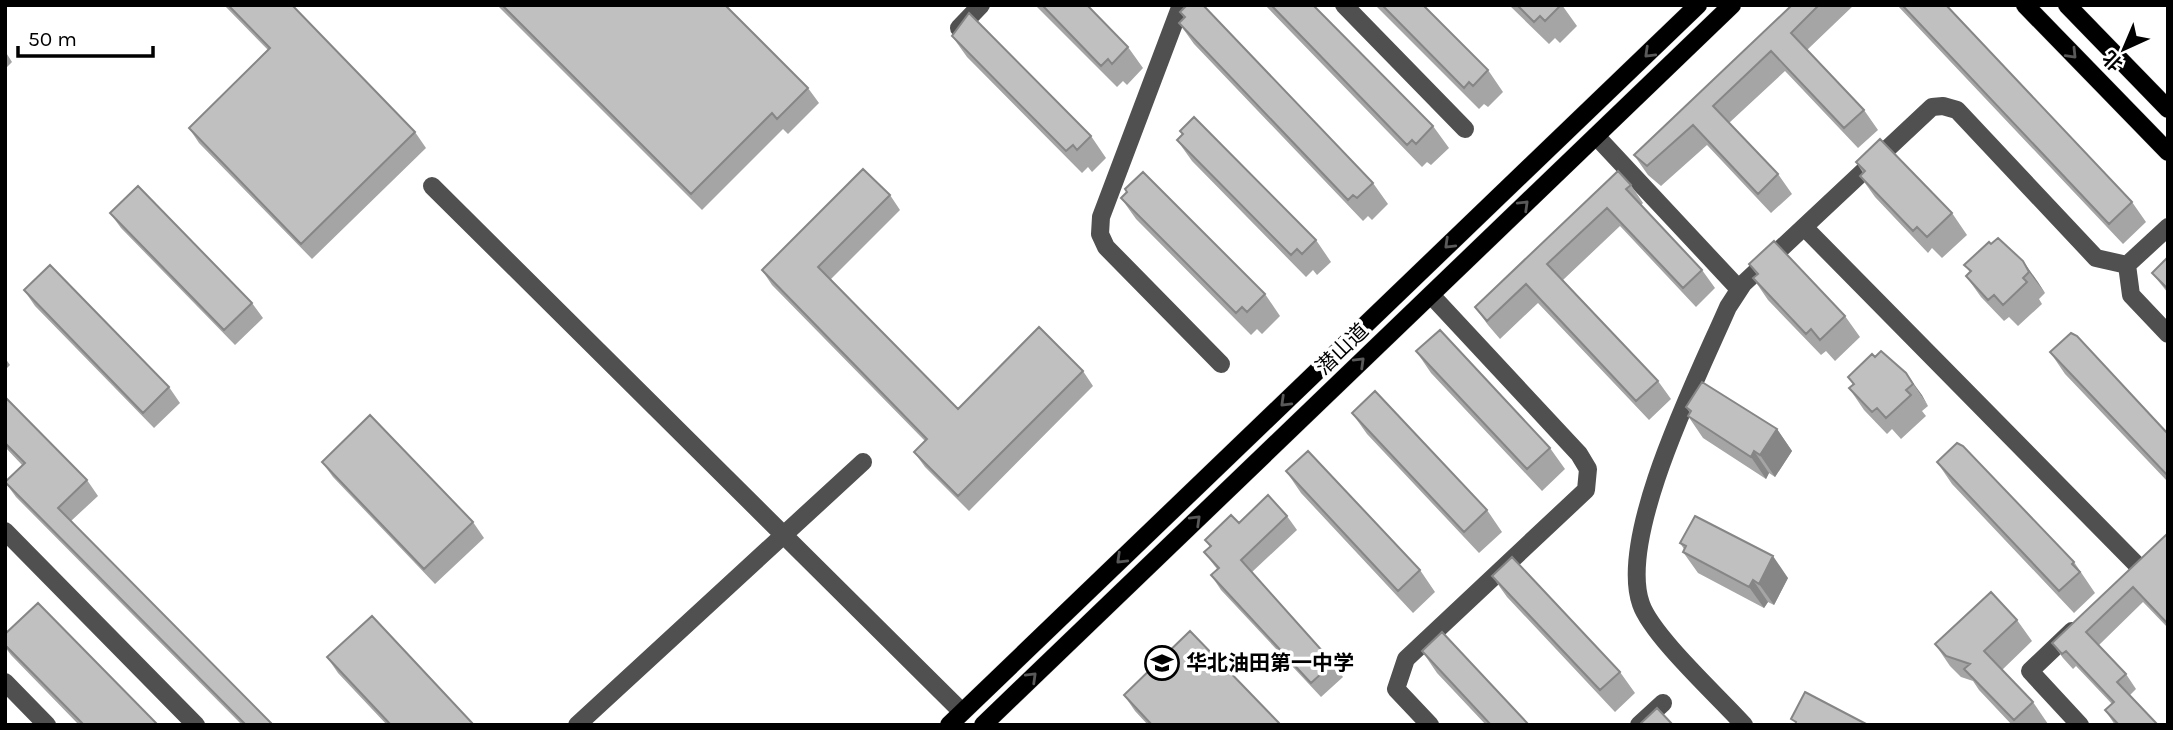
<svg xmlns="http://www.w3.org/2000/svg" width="2173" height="730" font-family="Karla,'Noto Sans SC',sans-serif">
<rect width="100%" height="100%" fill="#fff"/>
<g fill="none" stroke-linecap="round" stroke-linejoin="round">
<g stroke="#dbdbdb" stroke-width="19">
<path id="major" d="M2025,5L2168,152
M2067,5L2168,109
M949,725L1698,5
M983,725L1732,5"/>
</g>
<path stroke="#505050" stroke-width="18" d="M1181,5L1101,217L1100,234L1106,247L1221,364
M1344,5L1465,129
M959,28L981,5
M1596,136L1739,289
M432,186L962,712
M1804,227L2139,567
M2127,265L2168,227
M5,531L196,725
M2072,631L2030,671L2080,725
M5,682L47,725
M577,725L863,462
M1430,725L1396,689L1406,659L1586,490L1588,469L1579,454L1431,295
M1639,725L1663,703
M1744,725C1719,697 1652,636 1641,604C1617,536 1699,374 1728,307L1743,284L1932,107L1943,106L1957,110L2096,258L2127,265L2131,295L2168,334"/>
<use href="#major" stroke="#000" stroke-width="18"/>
</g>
<path fill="#a5a5a5" d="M224,5H292L415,132L426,148L312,259L199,143L189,128L268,50Z
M497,5H725L808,88L819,103L788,134L783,129L702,210Z
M1035,5H1087L1128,47L1143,68L1127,85L1123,81L1117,87Z
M1265,5H1313L1433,126L1449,148L1431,165L1427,162L1422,167Z
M1375,5H1423L1488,70L1503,92L1488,107L1484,104L1479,109Z
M1509,5H1562L1577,26L1560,43L1555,38L1549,44Z
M1792,5H1854L1807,50L1864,110L1878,130L1858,148L1785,71L1729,123L1778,174L1792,194L1771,213L1707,145L1661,186L1648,175L1634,155Z
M1897,5H1946L2132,202L2146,222L2123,244Z
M1180,12L1373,183L1388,204L1372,220L1368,216L1363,221L1194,44L1179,23L1184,18Z
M952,36L1091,136L1106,158L1092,172L1088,167L1082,173L967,57Z
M5,51L12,62L5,69Z
M1180,131L1316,240L1331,262L1317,275L1313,270L1306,277L1192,161L1177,140L1182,134Z
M1856,162L1952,213L1967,235L1942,258L1932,248L1928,253L1875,197L1860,176L1863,173Z
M1631,185L1643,203L1641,205L1702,270L1715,288L1696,307L1620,226L1563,280L1658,381L1671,399L1649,420L1538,303L1500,339L1488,325L1475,307Z
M1125,189L1265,294L1280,316L1262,334L1257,329L1251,335L1136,219L1121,198L1127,192Z
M890,195L900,210L831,279L958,409L1083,371L1093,386L969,511L925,467L914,452L925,441L772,285L762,270Z
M110,213L252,303L263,318L235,345L121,228Z
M1991,244L2023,261L2045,293L2039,299L2042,304L2018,326L2009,317L2004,321L1981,297L1966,276L1970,272L1964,265Z
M2168,257V293L2152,273Z
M1749,264L1845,316L1860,337L1835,361L1826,351L1821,355L1768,300L1753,278L1757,275Z
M24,290L169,387L180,403L154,428L35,306Z
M1416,351L1550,448L1565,469L1542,491L1431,373Z
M2050,352L2168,434V482L2065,374Z
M1875,357L1906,373L1928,406L1922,411L1926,416L1901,439L1892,429L1887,434L1864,410L1849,388L1853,384L1848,377Z
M5,358L10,365L5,370Z
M5,397L87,480L98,496L71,521L273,725H242L16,497L5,482L22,465L5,447Z
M1686,407L1777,429L1792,451L1775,477L1769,473L1766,479L1703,438L1688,416L1690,413Z
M1352,413L1487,510L1502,532L1479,553L1367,434Z
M322,462L473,522L484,538L435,584L333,477Z
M1937,462L2074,562L2095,593L2074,613L1952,484Z
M1286,471L1420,570L1435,592L1413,613L1301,493Z
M1287,516L1297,530L1252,572L1333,663L1343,677L1321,697L1221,590L1211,575L1217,569L1204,552L1210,547L1205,540L1239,523Z
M2168,533V628L2143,602L2099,645L2126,674L2136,689L2130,695L2158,725H2115L2105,710L2112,704L2076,666L2073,669L2063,658L2052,643Z
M1680,543L1788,578L1774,605L1768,602L1764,608L1698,573L1683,552L1684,549Z
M1492,576L1620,672L1635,693L1615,712L1507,597Z
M2017,620L2032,641L2002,670L2033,702L2048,724L2047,725H2012L1979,690L1973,681L1961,677L1950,666L1935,644Z
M1190,631L1280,725H1148L1135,711L1124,695Z
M5,634L158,725H79L11,655L5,647Z
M1422,651L1529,725H1486L1437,673Z
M327,657L474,725H387L338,673Z"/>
<path fill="#868686" d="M2023,261L2038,282L2045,293L2029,272Z
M1906,373L1922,395L1928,406L1913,384Z
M1777,429L1792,451L1775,477L1760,455Z
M1754,451L1769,473L1766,479L1751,457Z
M1773,556L1788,578L1774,605L1759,584Z
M1753,580L1768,602L1764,608L1749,587Z"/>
<path fill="#c0c0c0" stroke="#868686" stroke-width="2" d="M228,5H292L415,132L301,244L189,128L270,48Z
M502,5H725L808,88L777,119L772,113L691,194Z
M1042,5H1087L1128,47L1112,64L1108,59L1101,66Z
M1187,5H1203L1373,183L1357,198L1353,195L1348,200L1179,23L1185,17L1180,12Z
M1271,5H1313L1433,126L1416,144L1412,140L1407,145Z
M1382,5H1423L1488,70L1473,86L1469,82L1464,88Z
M1517,5H1561L1545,21L1540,16L1534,22Z
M1792,5H1819L1791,33L1864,110L1844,128L1771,51L1713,106L1778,174L1758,194L1693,125L1647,166L1634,155Z
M1902,5H1946L2132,202L2109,224Z
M969,13L1091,136L1077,150L1073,145L1066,151L952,36Z
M1194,117L1316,240L1302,254L1297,249L1291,255L1177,140L1183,134L1180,131Z
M1880,139L1952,213L1927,237L1917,227L1913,231L1860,176L1865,171L1856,162Z
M863,169L890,195L818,267L958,409L1039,327L1083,371L958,496L914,452L927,439L762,270Z
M1618,171L1631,185L1626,189L1702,270L1683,288L1607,208L1547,264L1658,381L1636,401L1526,284L1487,321L1475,307Z
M1143,172L1265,294L1247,312L1242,307L1236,313L1121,198L1127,192L1125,189Z
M138,186L252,303L224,330L110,213Z
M1998,238L2023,261L2029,272L2023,278L2027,282L2003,305L1994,295L1988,300L1966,276L1971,271L1964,265L1989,242L1991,244Z
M1774,241L1845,316L1820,340L1811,329L1806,334L1753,278L1758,274L1749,264Z
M2168,257V289L2152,273Z
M50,265L169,387L143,413L24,290Z
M1440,330L1550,448L1527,469L1416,351Z
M2071,333L2077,336L2168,434V476L2050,352Z
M1881,351L1906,373L1913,384L1906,390L1911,395L1886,418L1877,408L1872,412L1849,388L1854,384L1848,377L1872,354L1875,357Z
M1702,382L1777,429L1760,455L1754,451L1751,457L1688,416L1691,411L1686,407Z
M1375,391L1487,510L1464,532L1352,413Z
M5,397L87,480L58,508L273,725H246L5,482L25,463L5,443Z
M370,415L473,522L424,569L322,462Z
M1957,443L1963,446L2074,562L2072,564L2080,572L2059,591L1937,462Z
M1308,451L1420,570L1398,591L1286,471Z
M1268,495L1287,516L1241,560L1333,663L1311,683L1211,575L1219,568L1204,552L1211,546L1205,540L1231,515L1239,523Z
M1695,516L1773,556L1759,584L1753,580L1749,587L1683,552L1686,546L1680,543Z
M2168,533V624L2133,587L2086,632L2126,674L2117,682L2158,725H2119L2105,710L2114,702L2066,651L2062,654L2052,643Z
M1512,557L1620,672L1600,690L1492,576Z
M1991,592L2017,620L1984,651L2033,702L2014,720L1964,669L1970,664L1946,656L1935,644Z
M38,603L158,725H84L5,645V634Z
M372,616L474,725H391L327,657Z
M1190,631L1279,723L1278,725H1152L1124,695Z
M1442,632L1529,725H1491L1422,651Z
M1805,692L1868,725H1795L1796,722L1791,719Z
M1657,708L1673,725H1639Z"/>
<defs><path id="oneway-chevron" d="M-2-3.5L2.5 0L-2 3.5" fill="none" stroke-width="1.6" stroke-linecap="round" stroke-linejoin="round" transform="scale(1.75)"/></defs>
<g stroke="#595959">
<use href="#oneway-chevron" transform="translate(1649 53) rotate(136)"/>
<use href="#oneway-chevron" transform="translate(2072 54) rotate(46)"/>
<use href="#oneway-chevron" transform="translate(1524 205) rotate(-44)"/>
<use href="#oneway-chevron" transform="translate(1449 244) rotate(136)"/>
<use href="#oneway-chevron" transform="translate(1360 362) rotate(-44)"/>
<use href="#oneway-chevron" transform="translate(1285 402) rotate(136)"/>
<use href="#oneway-chevron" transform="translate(1196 520) rotate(-44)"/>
<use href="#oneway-chevron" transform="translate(1121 559) rotate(136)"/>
<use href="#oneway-chevron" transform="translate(1032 677) rotate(-44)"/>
</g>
<defs>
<g id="school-ring" transform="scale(1.75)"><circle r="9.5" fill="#fff" stroke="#000" stroke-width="1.5"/><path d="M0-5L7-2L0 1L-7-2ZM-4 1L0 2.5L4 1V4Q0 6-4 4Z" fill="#000"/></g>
</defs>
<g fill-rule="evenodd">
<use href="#school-ring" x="1162" y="663"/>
</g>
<g text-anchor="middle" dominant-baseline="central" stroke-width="7" stroke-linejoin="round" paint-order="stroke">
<g font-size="21" fill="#000" stroke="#fff">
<text transform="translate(1342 349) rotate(-44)">潜山道</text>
</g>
<g font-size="21" font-weight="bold" fill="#000" stroke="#fff" text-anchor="start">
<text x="1186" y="663">华北油田第一中学</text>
</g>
</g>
<rect width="2173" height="730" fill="none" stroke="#000000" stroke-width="14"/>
<g transform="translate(2124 49) rotate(224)" stroke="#ffffff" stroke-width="5" paint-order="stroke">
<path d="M0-5L12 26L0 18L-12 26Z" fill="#000000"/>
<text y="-10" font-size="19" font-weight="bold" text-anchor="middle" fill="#000000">北</text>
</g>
<path d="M18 46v10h135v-10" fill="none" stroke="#000000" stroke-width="3.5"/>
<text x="28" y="46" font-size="21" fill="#000000" stroke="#ffffff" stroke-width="5" paint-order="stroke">50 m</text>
</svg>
